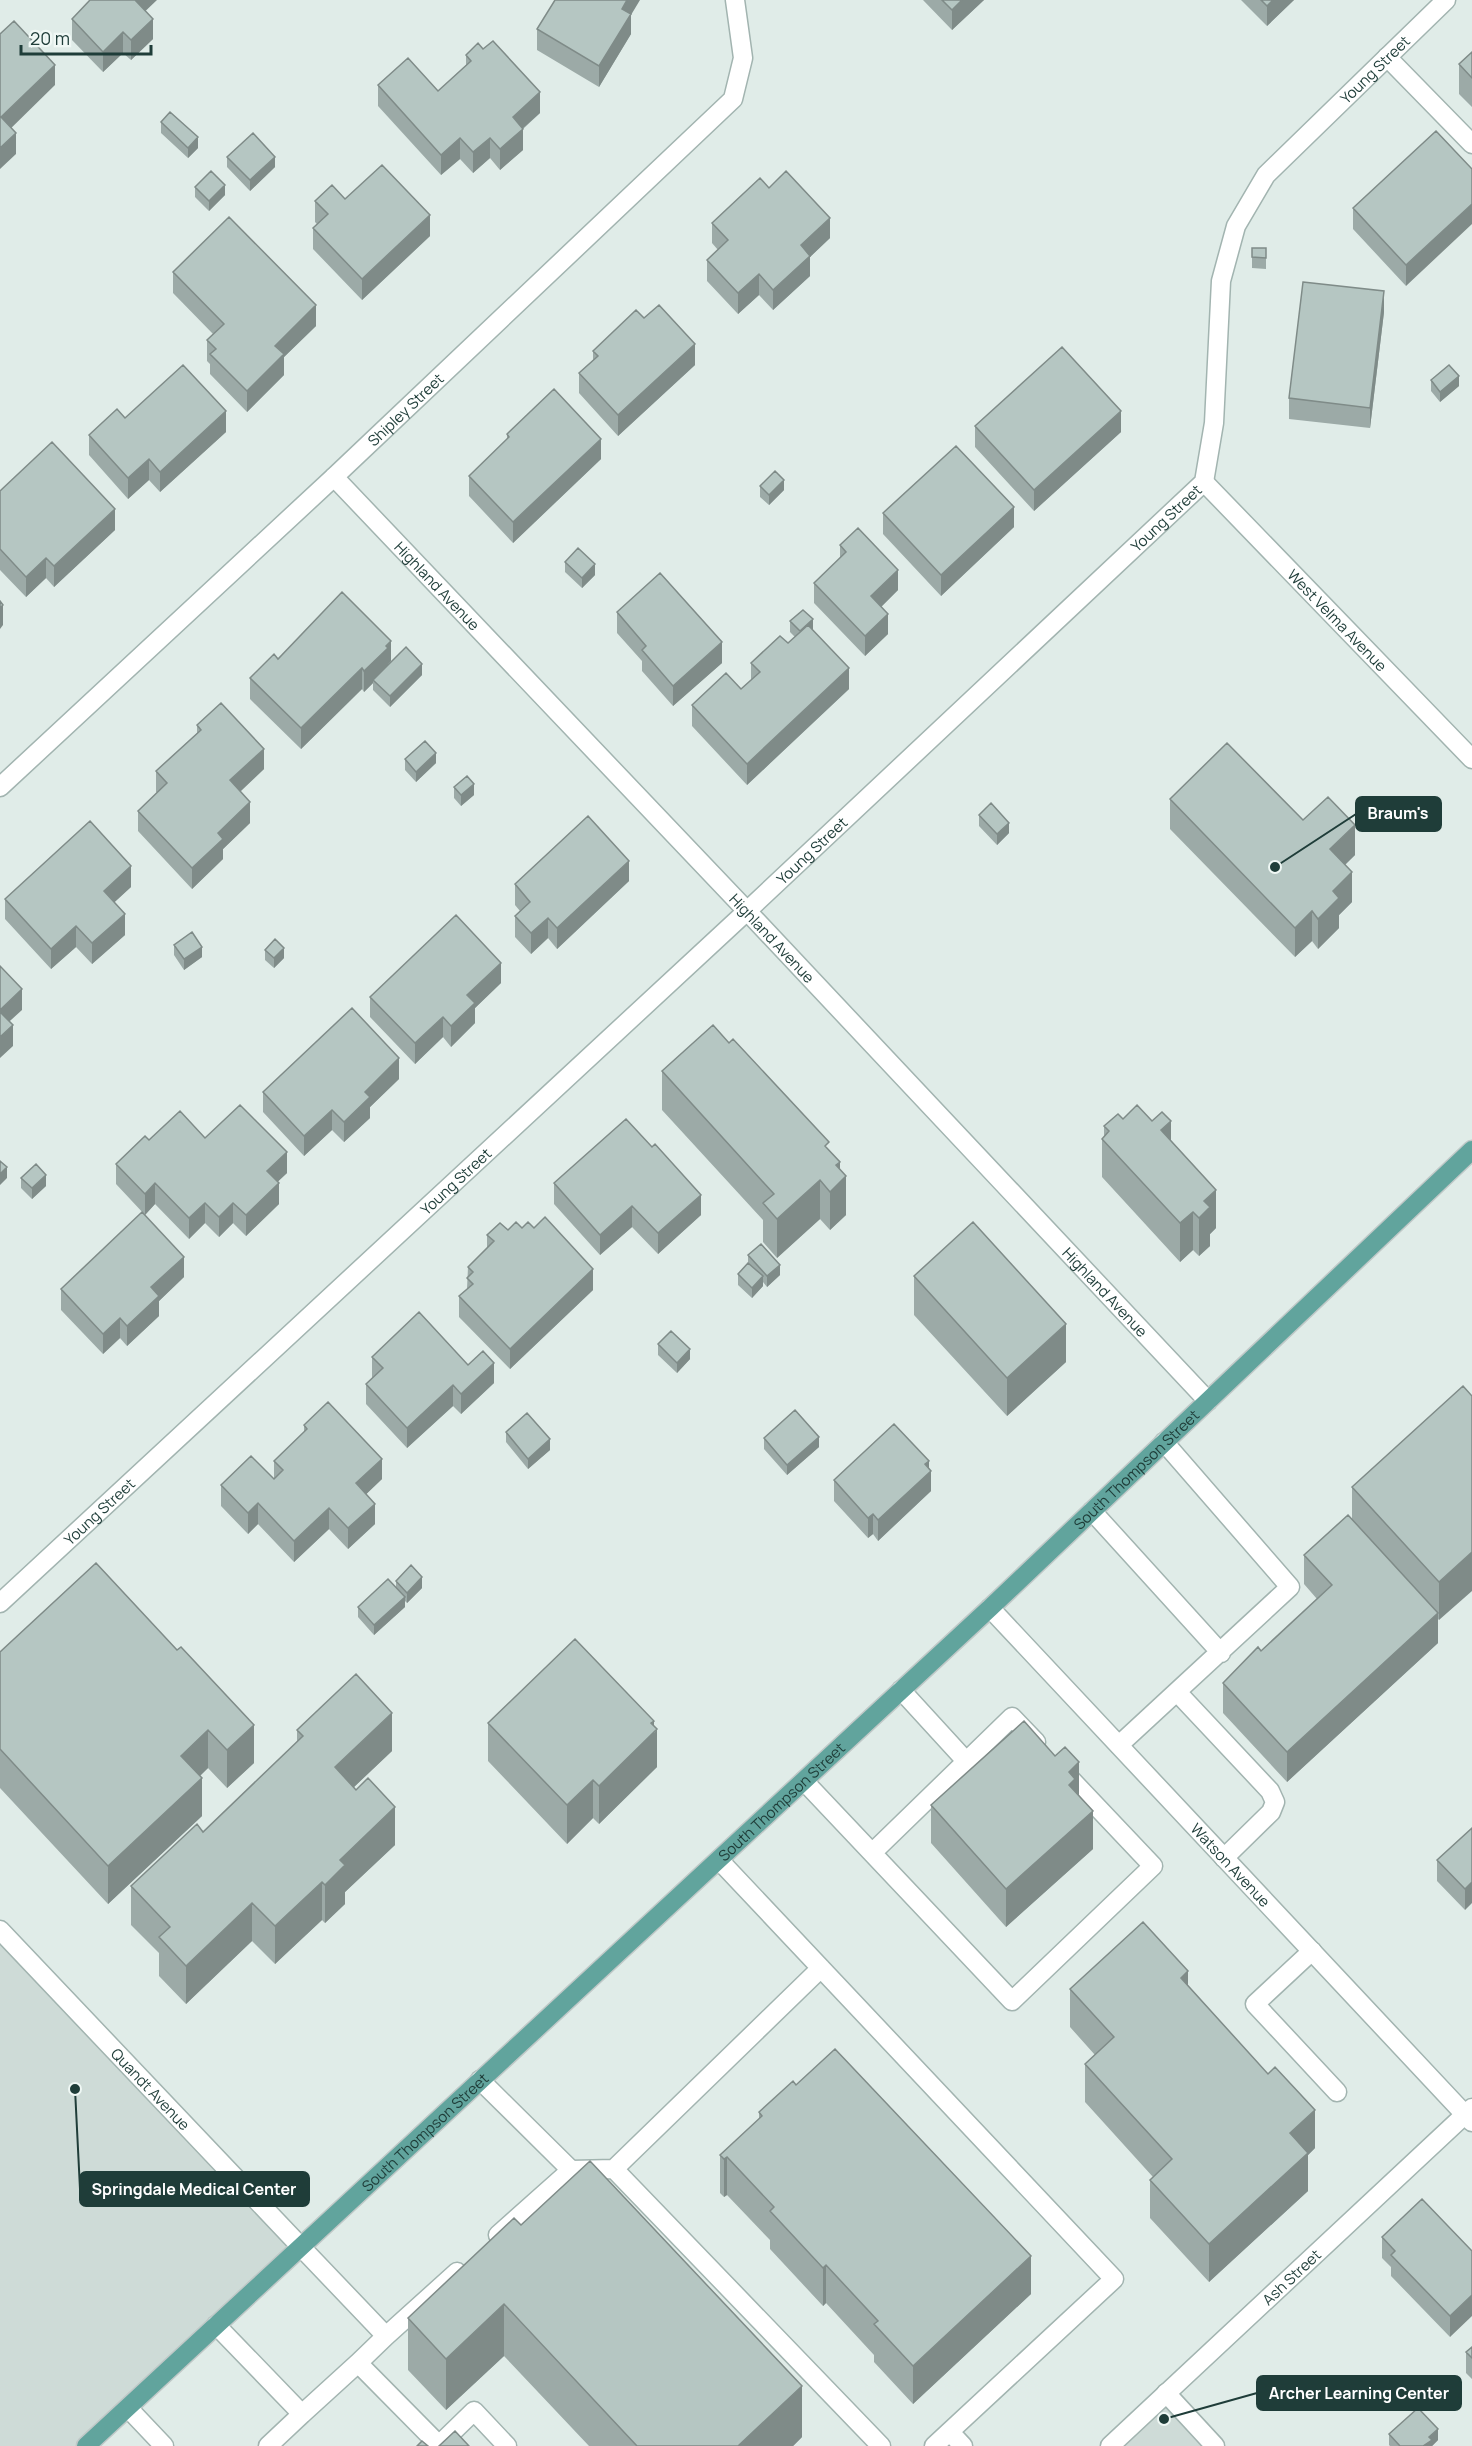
<svg xmlns="http://www.w3.org/2000/svg" width="1472" height="2446" font-family="Manrope,sans-serif">
<rect width="100%" height="100%" fill="#e0ece8"/>
<path fill="#cedbd7" d="M0,1930L301,2247L86,2446H0Z
M1166,2393L1215,2446H1110Z"/>
<g fill="none" stroke-linecap="round" stroke-linejoin="round">
<g stroke="#a2b4b0" stroke-width="21">
<path id="service" d="M1092,1511L1221,1653
M901,1690L966,1761
M1177,1692L1270,1791L1275,1802L1271,1812L1224,1858
M1119,1745L1290,1587L1164,1442
M804,1781L1012,2001L1153,1866L1063,1771
M872,1853L1012,1717L1036,1742
M719,1860L1114,2279L934,2446
M1312,1951L1255,2004L1337,2092
M480,2080L571,2170
M614,2169L881,2446
M498,2235L571,2170L614,2169L821,1968
M301,2247L386,2336L457,2272
M216,2325L302,2414L268,2446
M386,2336L358,2363L439,2445L474,2411L507,2446
M128,2408L164,2446
M302,2414L358,2363
M950,2432L963,2446"/>
</g>
<g stroke="#a2b4b0" stroke-width="21">
<g id="minor">
<path d="M1387,57L1472,144"/>
<path id="s1" d="M334,477L747,911L1208,1401"/>
<path id="s2" d="M1204,482L1472,759"/>
<path id="s3" d="M0,787L334,477L733,99L743,58L735,0"/>
<path id="s4" d="M0,1603L747,911L1204,482L1214,423L1221,281L1236,226L1266,175L1446,0"/>
<path id="s5" d="M990,1608L1472,2122"/>
<path id="s6" d="M0,1930L301,2247"/>
<path d="M1166,2393L1215,2446"/>
<path id="s7" d="M1110,2446L1472,2108"/>
</g>
</g>
<g stroke="#c0c9c8" stroke-width="21">
<g id="primary">
<path id="s8" d="M86,2446L990,1608L1472,1150"/>
</g>
</g>
<use href="#service" stroke="#fff" stroke-width="18"/>
<use href="#minor" stroke="#fff" stroke-width="18"/>
<use href="#primary" stroke="#61a49d" stroke-width="18"/>
</g>
<path fill="#9caaa7" d="M923,0H984L952,30Z
M1241,0H1294L1267,26Z
M145,11L153,39L131,60L123,53L103,72L72,40V19Z
M631,15V34L599,87L537,50V29Z
M1472,52V107L1459,94V64Z
M466,55L540,113L523,129V150L500,170L490,158L473,173L460,159L441,175L378,106V85L438,91L466,65Z
M161,122L198,148L188,158L161,133Z
M1436,131L1406,286L1353,229V208Z
M227,157L275,167L250,191L227,167Z
M195,187L225,195L209,211L195,197Z
M769,188L830,238L810,257V276L773,310L759,295L738,314L707,281V260L718,250L712,243V223Z
M345,199L430,236L362,300L313,249V228L317,224L315,222V201Z
M1252,248H1266V269L1252,268Z
M173,272L316,326L284,357V375L247,412L210,374V364L207,361V340L213,334L173,293Z
M1384,312L1370,428L1289,419V398Z
M644,318L695,365L618,436L579,393V373L593,360V351Z
M1431,380L1459,386L1440,402L1431,391Z
M125,418L226,432L160,492L149,480L128,499L89,455V435Z
M975,426L1121,432L1034,511L975,447Z
M507,434L601,459L513,543L469,496V476L507,439Z
M760,486L784,490L769,505L760,497Z
M0,491L115,530L54,587L46,578L26,597L0,570Z
M883,513L1014,527L941,596L883,534Z
M840,545L898,590L881,607L888,634L865,656L814,603V583L840,558Z
M565,562L595,575L582,588L565,572Z
M617,612L722,663L673,706L642,671V661L617,633Z
M790,621L813,629L812,630L849,689L747,785L692,726V705L741,689L751,680V663L788,643L795,637L790,632Z
M278,659L391,661L388,665L422,675L390,707L373,690V683L364,692L362,689L301,749L250,699V678Z
M197,725L264,769L240,792L250,823L223,849V859L192,889L138,831V811L157,793L156,792V771L197,733Z
M405,759L436,763L416,782L405,770Z
M454,787L474,795L461,806L454,798Z
M1170,799L1303,820L1355,855L1345,865L1352,902L1339,915V928L1318,949L1312,941L1295,957L1170,829Z
M979,815L1009,833L997,845L979,826Z
M629,881L557,949L548,938L531,954L515,937V916L520,911L515,905V884Z
M131,887L114,902L125,935L92,964L76,947L51,969L5,919V899Z
M174,945L202,957L184,970L174,955Z
M265,950L284,958L274,968L265,960Z
M501,983L475,1008V1023L451,1047L443,1037L415,1064L370,1017V997Z
M729,1043L829,1150L840,1170L846,1215L830,1230L820,1219L777,1258L763,1242V1220L662,1110V1071Z
M399,1079L370,1107V1118L344,1142L332,1130L304,1156L263,1112V1092Z
M1123,1119L1171,1141L1216,1228L1210,1234V1246L1199,1256L1193,1250L1180,1262L1102,1177V1139L1104,1137V1126Z
M205,1138L287,1173L277,1182L279,1204L246,1236L233,1223L219,1237L205,1223L189,1239L155,1204L145,1215L116,1184V1164Z
M21,1178L46,1186L32,1199L21,1188Z
M554,1183L701,1215L658,1254L632,1227L600,1255L554,1204Z
M522,1228L593,1290L510,1369L459,1317V1296L467,1289L468,1267L487,1248V1235Z
M748,1255L780,1275L767,1287L763,1282V1286L752,1298L738,1285V1274L748,1263Z
M914,1276L1066,1362L1007,1416L914,1315Z
M184,1277L159,1301V1316L127,1346L120,1338L103,1354L61,1310V1289Z
M658,1344L690,1359L677,1373L658,1355Z
M372,1357L468,1365L494,1383L461,1414L453,1406L407,1448L366,1404V1384L372,1378Z
M1463,1386L1439,1620L1438,1619V1643L1287,1782L1223,1713V1683L1261,1651L1317,1599L1304,1584V1555L1352,1519V1487Z
M304,1425L382,1479L366,1494L375,1524L348,1549L329,1529L294,1562L258,1524L248,1534L221,1506V1485L274,1479V1461L304,1432Z
M506,1432L550,1450L528,1469L506,1442Z
M764,1438L819,1447L787,1475L764,1449Z
M834,1480L931,1491L878,1541L873,1534L868,1538L834,1501Z
M96,1563L254,1763L227,1788L208,1768L200,1776L202,1816L108,1904L0,1788V1652Z
M396,1581L422,1588L407,1603L405,1601V1607L374,1635L358,1617V1607L396,1587Z
M488,1723L654,1725L657,1767L599,1824L593,1818L567,1844L488,1761Z
M297,1730L392,1751L354,1787L395,1845L345,1892V1904L325,1923L322,1920L275,1964L252,1941L186,2004L159,1976V1953L131,1925V1886L203,1832L297,1742Z
M1079,1795L1093,1849L1006,1927L931,1843V1805Z
M1472,1828L1465,1910L1437,1881V1860Z
M1188,1986L1315,2148L1308,2155V2191L1209,2282L1150,2218V2180L1153,2177L1085,2102V2064L1095,2055L1070,2027V1989Z
M796,2085L1031,2294L913,2404L874,2362V2355L826,2303L823,2306L770,2249V2240L727,2195L724,2197L720,2193V2155L759,2119V2112Z
M521,2225L802,2437L793,2446H589L504,2356L446,2410L408,2370V2318Z
M1382,2237L1472,2251L1450,2337L1391,2276V2267L1382,2258Z
M1472,2347V2379L1466,2373V2352Z
M1389,2434L1438,2440L1432,2446H1390L1389,2445Z"/>
<path fill="#7f8b88" d="M135,0H157L135,21Z
M627,0H640L631,15V34L599,87V66L622,9Z
M962,0H984L952,30V10Z
M1273,0H1294L1267,26V6Z
M153,19V39L131,60V40Z
M123,32V53L103,72V52Z
M55,65V85L1,138V117Z
M540,92V113L513,137V117Z
M523,129V150L500,170V149Z
M16,133V154L0,169V148Z
M198,137V148L188,158V148Z
M460,138V159L441,175V155Z
M490,138V158L473,173V152Z
M275,157V167L250,191V180Z
M225,185V195L209,211V201Z
M1472,204V224L1406,286V265Z
M430,215V236L362,300V279Z
M830,218V238L810,257V276L773,310V290L801,245Z
M759,274V295L738,314V293Z
M1384,291V312L1370,428V408Z
M316,305V326L284,357V375L247,412V391L275,346Z
M695,344V365L618,436V415Z
M1459,376V386L1440,402V392Z
M226,411V432L160,492V472Z
M1121,411V432L1034,511V490Z
M601,439V459L513,543V522Z
M149,459V480L128,499V478Z
M784,480V490L769,505V495Z
M1014,507V527L941,596V575Z
M115,509V530L54,587V566Z
M46,558V578L26,597V577Z
M595,564V575L582,588V578Z
M898,570V590L871,617V596Z
M3,605V625L0,629V608Z
M888,614V634L865,656V636Z
M813,619V629L800,641V631Z
M391,641V661L388,664V669L373,680V683L364,692V671Z
M722,642V663L673,706V686Z
M422,664V675L390,707V696Z
M362,668V689L301,749V728Z
M849,668V689L747,785V764Z
M264,749V769L230,801V780Z
M436,753V763L416,782V772Z
M474,784V795L461,806V795Z
M250,802V823L223,849V859L192,889V868L218,833Z
M1009,823V833L997,845V834Z
M1355,825V855L1330,879V849Z
M629,861V881L557,949V928Z
M131,866V887L104,912V891Z
M1352,872V902L1339,915V928L1318,949V919L1333,891Z
M1312,911V941L1295,957V928Z
M125,914V935L92,964V943Z
M548,918V938L531,954V933Z
M76,926V947L51,969V949Z
M202,947V957L184,970V959Z
M284,948V958L274,968V958Z
M501,963V983L475,1008V1023L451,1047V1026L467,995Z
M22,989V1010L0,1030V1010Z
M443,1017V1037L415,1064V1043Z
M13,1025V1046L0,1058V1037Z
M399,1058V1079L370,1107V1118L344,1142V1122L365,1092Z
M332,1110V1130L304,1156V1136Z
M1171,1121V1159L1161,1130Z
M287,1152V1173L267,1192V1171Z
M840,1162V1182L846,1176V1215L830,1230V1192L836,1165Z
M7,1167V1178L0,1185V1174Z
M46,1175V1186L32,1199V1188Z
M820,1180V1219L777,1258V1219Z
M155,1183V1204L145,1215V1194Z
M279,1183V1204L246,1236V1215Z
M1216,1190V1228L1210,1234V1246L1199,1256V1218L1204,1201Z
M701,1195V1215L658,1254V1233Z
M205,1203V1223L189,1239V1218Z
M233,1203V1223L219,1237V1217Z
M632,1206V1227L600,1255V1235Z
M1193,1212V1250L1180,1262V1223Z
M184,1257V1277L159,1301V1316L127,1346V1326L151,1287Z
M780,1265V1275L767,1287V1276Z
M593,1269V1290L510,1369V1349Z
M763,1276V1286L752,1298V1288Z
M120,1318V1338L103,1354V1334Z
M1066,1324V1362L1007,1416V1378Z
M690,1349V1359L677,1373V1363Z
M494,1363V1383L461,1414V1394Z
M453,1385V1406L407,1448V1428Z
M819,1437V1447L787,1475V1465Z
M550,1439V1450L528,1469V1459Z
M382,1459V1479L356,1504V1483Z
M929,1461V1473L931,1471V1491L878,1541V1520L925,1464Z
M258,1503V1524L248,1534V1513Z
M375,1504V1524L348,1549V1528Z
M329,1508V1529L294,1562V1541Z
M873,1514V1534L868,1538V1518Z
M1472,1552V1591L1439,1620V1582Z
M422,1577V1588L407,1603V1593Z
M405,1597V1607L374,1635V1625Z
M1438,1613V1643L1287,1782V1752Z
M392,1713V1751L335,1805V1767Z
M654,1721V1733L657,1729V1767L599,1824V1786L651,1723Z
M254,1725V1763L227,1788V1750Z
M208,1730V1768L181,1794V1756Z
M1079,1762V1801L1069,1823V1772Z
M202,1778V1816L108,1904V1866Z
M593,1780V1818L567,1844V1805Z
M395,1807V1845L345,1892V1904L325,1923V1885L340,1860Z
M1093,1811V1849L1006,1927V1889Z
M322,1882V1920L275,1964V1926Z
M1472,1882V1903L1465,1910V1889Z
M252,1903V1941L186,2004V1966Z
M1188,1971V2009L1181,1978Z
M1315,2110V2148L1308,2155V2191L1209,2282V2244L1290,2133Z
M727,2157V2195L724,2197V2159Z
M1031,2256V2294L913,2404V2366Z
M826,2265V2303L823,2306V2268Z
M1472,2295V2316L1450,2337V2316Z
M504,2304V2356L446,2410V2359Z
M802,2386V2437L793,2446H738Z
M1438,2429V2440L1432,2446H1423L1429,2437Z"/>
<path fill="#b5c6c2" stroke="#7f8b88" stroke-width="1.5" d="M90,0H135L153,19L131,40L123,32L103,52L72,19Z
M555,0H627L622,9L631,14L599,66L537,29Z
M942,0H962L952,10Z
M1261,0H1273L1267,6Z
M14,21L55,65L1,117L16,133L0,148V34Z
M493,41L540,92L513,117L523,129L500,149L490,138L473,152L460,138L441,155L378,85L408,58L438,91L471,61L466,55L478,43L483,49Z
M1472,52V78L1459,64Z
M170,112L198,137L188,148L161,122Z
M1436,131L1472,169V204L1406,265L1353,208Z
M253,133L275,157L250,180L227,157Z
M382,165L430,215L362,279L313,228L328,214L315,201L332,185L345,199Z
M211,171L225,185L209,201L195,187Z
M786,171L830,218L801,245L810,256L773,290L759,274L738,293L707,260L728,240L712,223L760,178L769,188Z
M229,217L316,305L275,346L284,354L247,391L210,354L216,349L207,340L224,324L173,272Z
M1252,248H1266V258L1252,257Z
M1303,282L1384,291L1370,408L1289,398Z
M659,305L695,344L618,415L579,373L598,356L593,351L636,310L644,318Z
M1062,347L1121,411L1034,490L975,426Z
M183,365L226,411L160,472L149,459L128,478L89,435L117,409L125,418Z
M1449,365L1459,376L1440,392L1431,380Z
M554,389L601,439L513,522L469,476L509,437L507,434Z
M52,442L115,509L54,566L46,558L26,577L0,549V491Z
M956,446L1014,507L941,575L883,513Z
M775,471L784,480L769,495L760,486Z
M858,528L898,570L871,596L888,614L865,636L814,583L846,552L840,545Z
M578,548L595,564L582,578L565,562Z
M660,573L722,642L673,686L642,650L646,646L617,612Z
M342,592L391,641L386,646L388,648L364,671L362,668L301,728L250,678L274,654L278,659Z
M0,601L3,605L0,608Z
M803,610L813,619L800,631L790,621Z
M808,625L849,668L747,764L692,705L726,673L741,689L760,672L751,663L780,636L788,643Z
M406,647L422,664L390,696L373,680Z
M221,703L264,749L230,780L250,802L218,833L223,839L192,868L138,811L167,783L156,771L201,730L197,725Z
M425,741L436,753L416,772L405,759Z
M1227,743L1303,820L1328,797L1355,825L1330,849L1352,872L1333,891L1339,898L1318,919L1312,911L1295,928L1170,799Z
M467,776L474,784L461,795L454,787Z
M991,803L1009,823L997,834L979,815Z
M588,816L629,861L557,928L548,918L531,933L515,916L530,902L515,884Z
M90,821L131,866L104,891L125,914L92,943L76,926L51,949L5,899Z
M456,915L501,963L467,995L475,1003L451,1026L443,1017L415,1043L370,997Z
M192,932L202,947L184,959L174,945Z
M275,939L284,948L274,958L265,950Z
M0,966L22,989L0,1010Z
M352,1008L399,1058L365,1092L370,1097L344,1122L332,1110L304,1136L263,1092Z
M0,1012L13,1025L0,1037Z
M713,1025L729,1043L733,1039L829,1142L825,1146L840,1162L836,1165L846,1176L830,1192L820,1180L777,1219L763,1203L774,1194L662,1071Z
M240,1105L287,1152L267,1171L279,1183L246,1215L233,1203L219,1217L205,1203L189,1218L155,1183L145,1194L116,1164L145,1136L149,1140L180,1111L205,1138Z
M1137,1105L1152,1121L1162,1112L1171,1121L1161,1130L1216,1190L1204,1201L1210,1207L1199,1218L1193,1212L1180,1223L1102,1139L1109,1131L1104,1126L1118,1114L1123,1119Z
M626,1119L652,1147L655,1144L701,1195L658,1233L632,1206L600,1235L554,1183Z
M0,1161L7,1167L0,1174Z
M36,1164L46,1175L32,1188L21,1178Z
M142,1212L184,1257L151,1287L159,1296L127,1326L120,1318L103,1334L61,1289Z
M545,1217L593,1269L510,1349L459,1296L473,1284L467,1278L473,1272L468,1267L494,1241L487,1235L500,1223L508,1230L516,1222L522,1228L528,1222L534,1228Z
M973,1222L1066,1324L1007,1378L914,1276Z
M761,1244L780,1265L767,1276L748,1255Z
M748,1263L763,1276L752,1288L738,1274Z
M419,1312L468,1365L483,1351L494,1363L461,1394L453,1385L407,1428L366,1384L383,1368L372,1357Z
M671,1331L690,1349L677,1363L658,1344Z
M1463,1386L1472,1396V1552L1439,1582L1352,1487Z
M328,1402L382,1459L356,1483L375,1504L348,1528L329,1508L294,1541L258,1503L248,1513L221,1485L251,1456L274,1479L283,1470L274,1461L307,1429L304,1425Z
M795,1410L819,1437L787,1465L764,1438Z
M527,1413L550,1439L528,1459L506,1432Z
M894,1424L929,1461L925,1464L931,1471L878,1520L873,1514L868,1518L834,1480Z
M1348,1515L1438,1613L1287,1752L1223,1683L1258,1647L1261,1651L1332,1585L1304,1555Z
M96,1563L177,1650L181,1647L254,1725L227,1750L208,1730L181,1756L202,1778L108,1866L0,1749V1652Z
M411,1565L422,1577L407,1593L396,1581Z
M388,1579L405,1597L374,1625L358,1607Z
M575,1639L654,1721L651,1723L657,1729L599,1786L593,1780L567,1805L488,1723Z
M356,1674L392,1713L335,1767L356,1790L368,1778L395,1807L340,1860L345,1865L325,1885L322,1882L275,1926L252,1903L186,1966L159,1937L170,1927L131,1886L197,1824L203,1832L303,1736L297,1730Z
M1024,1721L1055,1756L1065,1747L1079,1762L1069,1772L1075,1779L1069,1785L1093,1811L1006,1889L931,1805Z
M1472,1828V1882L1465,1889L1437,1860Z
M1143,1922L1188,1971L1181,1978L1268,2074L1275,2067L1315,2110L1290,2133L1308,2153L1209,2244L1150,2180L1172,2159L1085,2064L1114,2037L1070,1989Z
M835,2049L1031,2256L913,2366L874,2324L878,2321L826,2265L823,2268L770,2211L774,2207L727,2157L724,2159L720,2155L762,2116L759,2112L793,2081L796,2085Z
M590,2161L802,2386L738,2446H637L504,2304L446,2359L408,2318L514,2218L521,2225Z
M1422,2199L1472,2251V2295L1450,2316L1391,2255L1395,2251L1382,2237Z
M1472,2347V2358L1466,2352Z
M1418,2408L1438,2429L1429,2437L1432,2440L1423,2446H1400L1389,2434Z
M455,2431L469,2446H439Z
M422,2441L428,2446H417Z"/>
<g text-anchor="middle" dominant-baseline="central" stroke-width="5" stroke-linejoin="round" paint-order="stroke">
<g font-size="15" fill="#1f3d39" stroke="#f0f8f5">
<text stroke="none"><textPath href="#s4" startOffset="2115">Young Street</textPath></text>
<text stroke="none"><textPath href="#s3" startOffset="554">Shipley Street</textPath></text>
<text stroke="none"><textPath href="#s4" startOffset="1593">Young Street</textPath></text>
<text stroke="none"><textPath href="#s1" startOffset="150">Highland Avenue</textPath></text>
<text stroke="none"><textPath href="#s2" startOffset="192">West Velma Avenue</textPath></text>
<text stroke="none"><textPath href="#s4" startOffset="1107">Young Street</textPath></text>
<text stroke="none"><textPath href="#s1" startOffset="636">Highland Avenue</textPath></text>
<text stroke="none"><textPath href="#s4" startOffset="621">Young Street</textPath></text>
<text stroke="none"><textPath href="#s1" startOffset="1122">Highland Avenue</textPath></text>
<text stroke="none"><textPath href="#s8" startOffset="1434">South Thompson Street</textPath></text>
<text stroke="none"><textPath href="#s4" startOffset="135">Young Street</textPath></text>
<text stroke="none"><textPath href="#s8" startOffset="948">South Thompson Street</textPath></text>
<text stroke="none"><textPath href="#s5" startOffset="352">Watson Avenue</textPath></text>
<text stroke="none"><textPath href="#s6" startOffset="219">Quandt Avenue</textPath></text>
<text stroke="none"><textPath href="#s8" startOffset="462">South Thompson Street</textPath></text>
<text stroke="none"><textPath href="#s7" startOffset="248">Ash Street</textPath></text>
</g>
</g>
<path fill="none" stroke="#1f3d39" stroke-width="2" d="M1275 867L1356 814M75 2089L80 2189M1164 2419L1257 2393"/>
<g fill="#1f3d39" stroke="#f0f8f5" stroke-width="2">
<circle cx="1275" cy="867" r="6"/>
<circle cx="75" cy="2089" r="6"/>
<circle cx="1164" cy="2419" r="6"/>
</g>
<g fill="#1f3d39" stroke="#1f3d39" stroke-width="2">
<rect x="1356" y="797" width="85" height="34" rx="6"/>
<rect x="80" y="2172" width="229" height="34" rx="6"/>
<rect x="1257" y="2376" width="204" height="34" rx="6"/>
</g>
<g font-size="16" text-anchor="middle" font-weight="bold" fill="#fff">
<text x="1398" y="819">Braum's</text>
<text x="194" y="2195">Springdale Medical Center</text>
<text x="1359" y="2399">Archer Learning Center</text>
</g>
<path d="M21 45v9h130v-9" fill="none" stroke="#1f3d39" stroke-width="3"/>
<text x="30" y="45" font-size="18" fill="#1f3d39" stroke="#f0f8f5" stroke-width="4.5" paint-order="stroke">20 m</text>
</svg>
